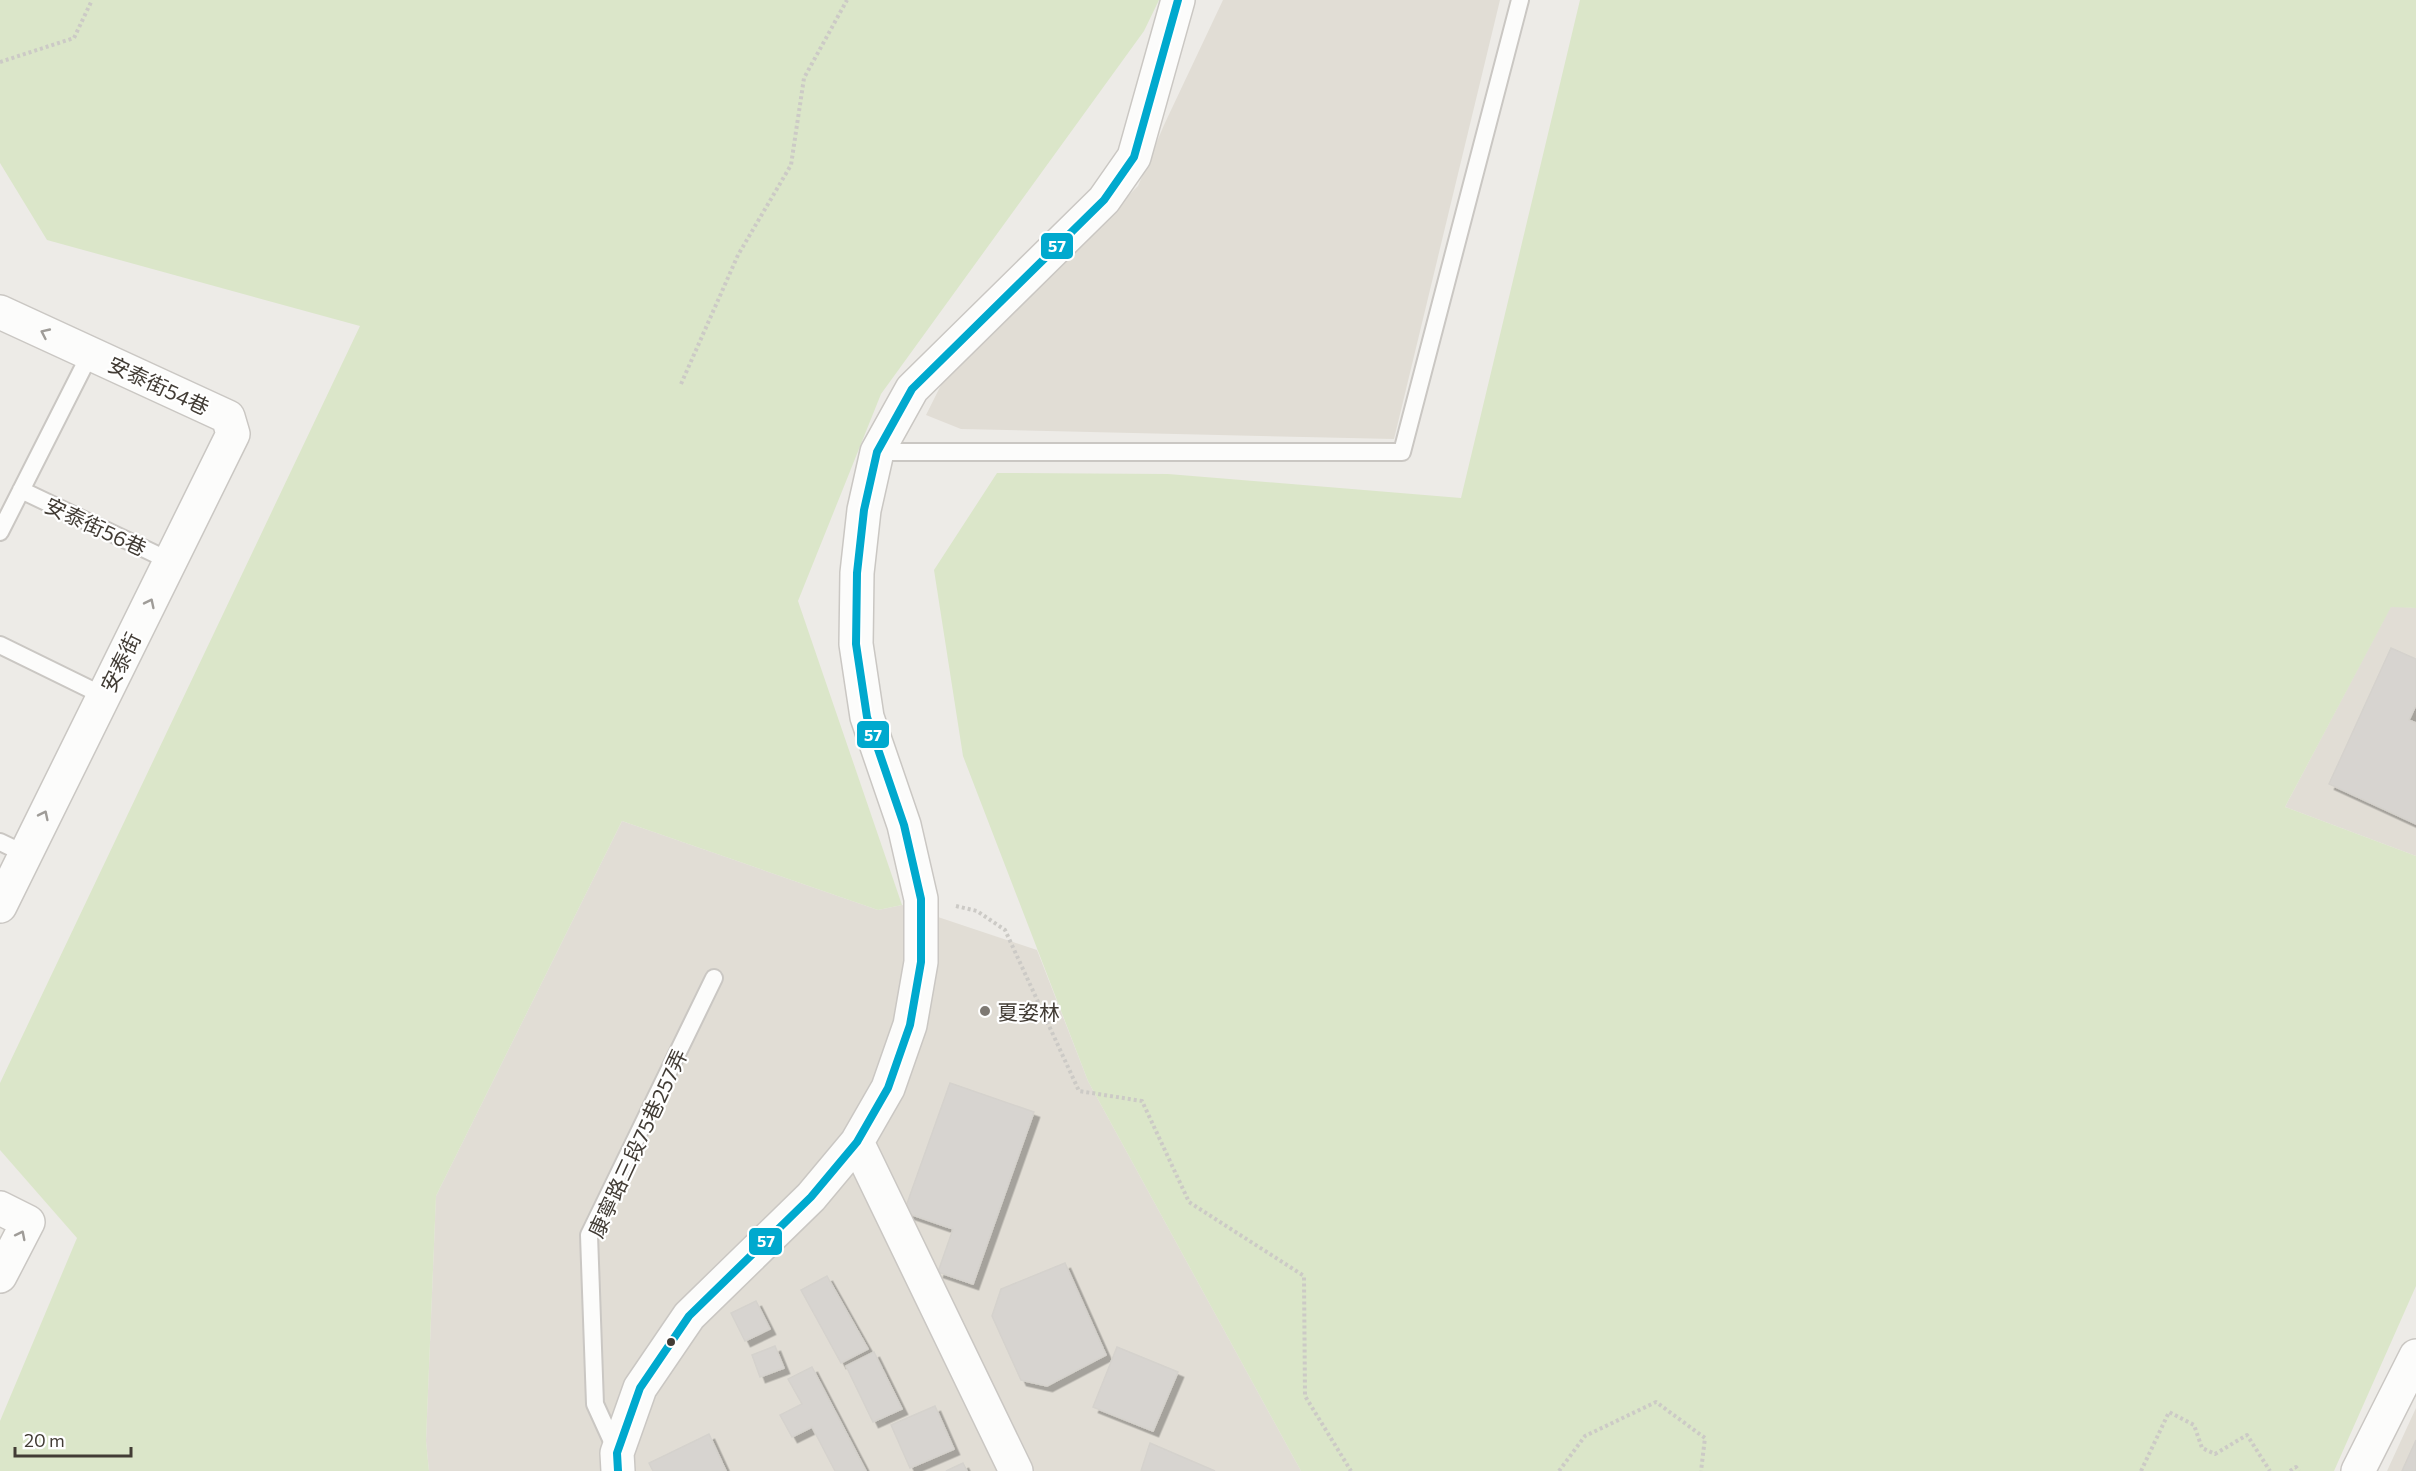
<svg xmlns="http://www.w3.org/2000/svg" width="2416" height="1471" font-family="Commissioner,'Noto Sans TC',sans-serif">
<defs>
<filter id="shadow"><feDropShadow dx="5.5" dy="5.5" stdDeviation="0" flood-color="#0004"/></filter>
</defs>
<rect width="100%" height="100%" fill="#edebe7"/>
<path fill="#e1ddd5" d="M1223,0H1500L1394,439L961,429L926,415L944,379L1138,186L1164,125Z
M2391,606L2416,608V856L2285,807Z
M622,821L878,910L902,905L1037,950L1088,1081L1301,1471H429L426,1441L436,1196Z
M2416,1408V1471H2387Z"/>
<path fill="#dbe6c9" d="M0,0H1159L1144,31L881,394L798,601L902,905L878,910L622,821L436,1196L426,1441L429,1471H0V1421L77,1238L0,1150V1083L360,326L47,240L0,163Z
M1580,0H2416V608L2391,607L2285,807L2416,856V1286L2334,1471H1301L1088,1081L963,756L934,570L997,473L1168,474L1461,498Z"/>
<path fill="#d7d4d0" stroke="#d5d2cd" stroke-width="1.5" filter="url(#shadow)" d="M2391,648L2416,659V705L2409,720L2416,723V824L2329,784Z
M950,1083L1034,1112L973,1284L938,1272L953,1229L904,1212Z
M1065,1263L1106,1355L1047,1386L1021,1380L992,1316L1001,1289Z
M827,1276L868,1349L841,1363L801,1290Z
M756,1301L770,1329L745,1341L731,1313Z
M775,1346L784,1368L760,1377L752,1355Z
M1117,1347L1178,1372L1153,1431L1093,1407Z
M874,1352L902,1409L873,1422L846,1366Z
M812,1367L866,1471H835L812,1427L792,1437L780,1415L802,1404L788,1379Z
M935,1406L954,1449L910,1468L891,1425Z
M709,1434L726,1471H653L649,1463Z
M2416,1440V1471H2402Z
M1150,1443L1215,1471H1141Z
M963,1463L967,1471H946Z"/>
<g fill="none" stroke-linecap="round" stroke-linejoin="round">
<g stroke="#cac7c3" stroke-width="20">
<path id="service" d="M877,452H1402L1520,0
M21,490L170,561
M0,532L90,354
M0,645L104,696
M0,842L25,854
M616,1450L595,1404L589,1235L714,978"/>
</g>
<g stroke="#cac7c3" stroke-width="36">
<path id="minor" d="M0,312L228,417L233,434L0,906
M857,1142L1016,1471
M0,1208L28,1222L0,1276
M618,1471L617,1453L640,1388L689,1316L811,1197L857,1142L888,1088L910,1025L921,962V899L904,825L867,717L856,644L857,573L864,510L877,452L912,389L1104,200L1134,157L1178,0
M2358,1471L2416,1356"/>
</g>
<path stroke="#cccac6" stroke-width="4" stroke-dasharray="3 3" stroke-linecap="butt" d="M0,62L74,38L92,0
M681,384L738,255L791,165L804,78L847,0
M956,906L977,911L1005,930L1079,1091L1142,1101L1189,1202L1304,1276L1305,1396L1351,1471
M1559,1471L1585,1436L1656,1402L1705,1438L1701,1471
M2141,1471L2169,1412L2194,1425L2202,1448L2215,1454L2247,1435L2270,1471
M2290,1471L2296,1467L2299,1471"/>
<use href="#service" stroke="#fcfcfb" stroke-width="16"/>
<use href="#minor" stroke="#fcfcfb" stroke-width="33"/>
<g stroke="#fff" stroke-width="12">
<path id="bus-1" d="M618,1471L617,1453L640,1388L689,1316L811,1197L857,1142L888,1088L910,1025L921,962V899L904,825L867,717L856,644L857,573L864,510L877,452L912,389L1104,200L1134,157L1178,0"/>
</g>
<use href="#bus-1" stroke="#00a9ce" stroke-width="8"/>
</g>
<defs><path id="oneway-chevron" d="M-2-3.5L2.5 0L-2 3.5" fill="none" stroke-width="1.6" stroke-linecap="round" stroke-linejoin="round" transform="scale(1.5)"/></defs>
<g stroke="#9f9c98">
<use href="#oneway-chevron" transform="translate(45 333) rotate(-155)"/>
<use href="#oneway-chevron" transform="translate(150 603) rotate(-64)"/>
<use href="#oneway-chevron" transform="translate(44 815) rotate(-64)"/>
<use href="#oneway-chevron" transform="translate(21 1235) rotate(-63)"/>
</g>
<circle fill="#7e7973" stroke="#fff" stroke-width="2" cx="985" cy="1011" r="6"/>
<circle fill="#423c35" stroke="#fff" stroke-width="2" cx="671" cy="1342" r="5"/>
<g text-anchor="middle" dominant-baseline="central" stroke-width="4.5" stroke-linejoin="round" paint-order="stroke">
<g font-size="21" fill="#423c35" stroke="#fff">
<text transform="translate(159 385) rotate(25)">安泰街54巷</text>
<text transform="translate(96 526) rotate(25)">安泰街56巷</text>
<text transform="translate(120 662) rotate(-64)">安泰街</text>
<text transform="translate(637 1143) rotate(-65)">康寧路三段75巷257弄</text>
</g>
<g font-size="21" fill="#423c35" stroke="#fff" text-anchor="start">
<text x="997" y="1011">夏姿林</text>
</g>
</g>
<g stroke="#fff" stroke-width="2">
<rect x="1040" y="232" width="34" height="28" rx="6" fill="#00a9ce"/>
<rect x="856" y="720" width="34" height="29" rx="6" fill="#00a9ce"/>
<rect x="748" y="1227" width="35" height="29" rx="6" fill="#00a9ce"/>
</g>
<g font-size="16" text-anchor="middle" font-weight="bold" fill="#fff">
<text x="1057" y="252">57</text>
<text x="873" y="741">57</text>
<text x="766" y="1247">57</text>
</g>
<path d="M15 1447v9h116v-9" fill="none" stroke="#423c35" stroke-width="3"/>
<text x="24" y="1447" font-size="18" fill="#423c35" stroke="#ffffff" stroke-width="4.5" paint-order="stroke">20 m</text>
</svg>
